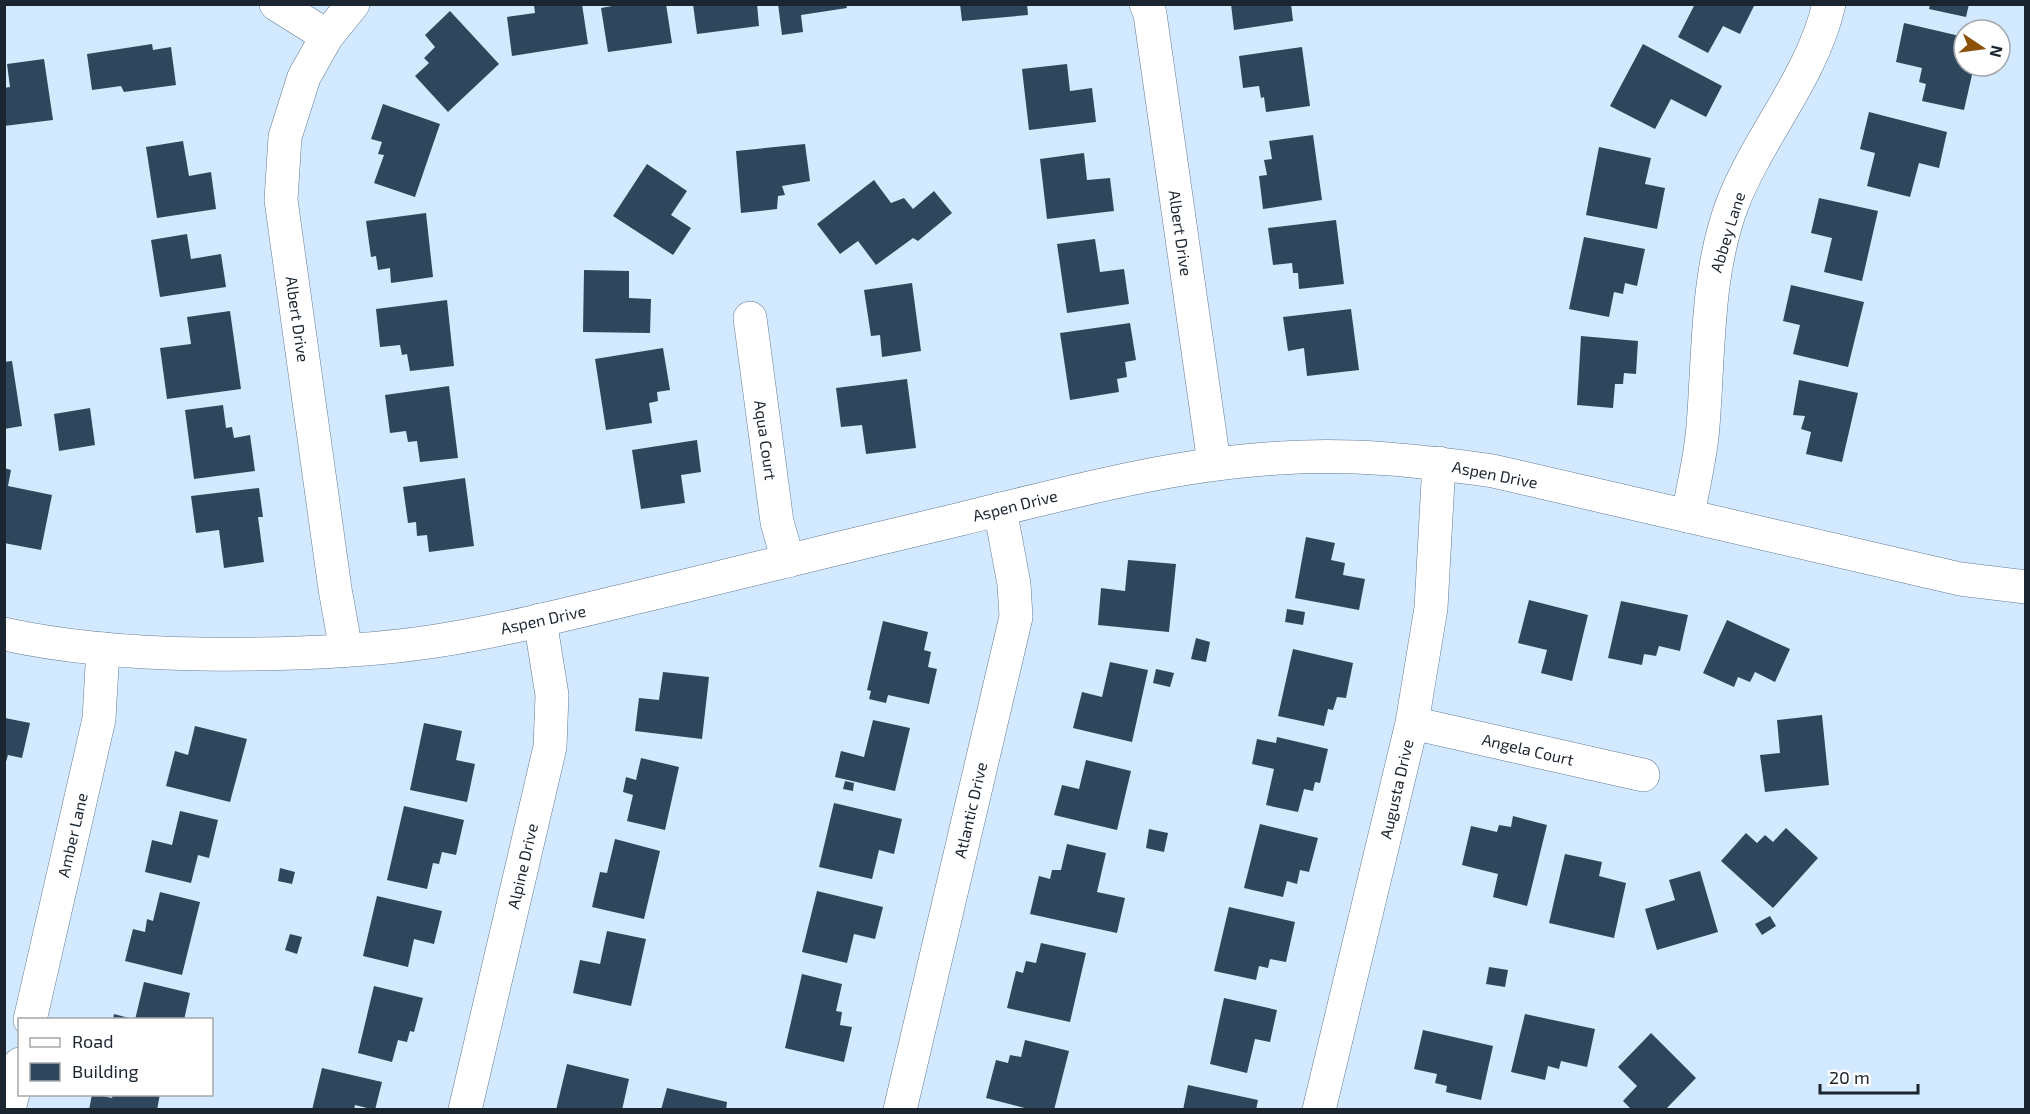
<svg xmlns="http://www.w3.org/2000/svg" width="2030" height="1114" font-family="'Exo 2',sans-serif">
<rect width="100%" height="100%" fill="#d3e9ff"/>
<path fill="#2f475c" d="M582,4L588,44L512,56L507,17L535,13L534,5Z
M623,4H666L672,43L608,52L601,8Z
M693,4H757L759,26L697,34Z
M778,4H846L847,8L801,15L803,32L782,35Z
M960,4H1027L1028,15L962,21Z
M1231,4H1291L1293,21L1234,30Z
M1695,4H1755L1740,34L1723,26L1708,53L1678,37Z
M1930,4H1969L1966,17L1929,9Z
M450,11L499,64L448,112L415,76L429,63L424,58L435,47L425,35Z
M1904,23L1964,37V66H1974L1964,110L1922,101L1926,84L1919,82L1922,68L1896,62Z
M152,44L153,50L171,47L176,85L124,92L121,86L92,90L87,54Z
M1643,44L1722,86L1706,117L1671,99L1655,129L1610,106Z
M1302,47L1310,106L1266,112L1264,97L1261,98L1259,86L1243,88L1239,56Z
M44,59L53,120L4,126V88L10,87L7,64Z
M1067,64L1070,91L1092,88L1096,122L1029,130L1022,69Z
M383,104L440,124L415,197L374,183L384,155L378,154L382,142L371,139Z
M1869,112L1947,132L1939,168L1919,163L1910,197L1867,186L1875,153L1860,149Z
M1313,135L1322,200L1263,209L1259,176L1267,175L1264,160L1272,159L1269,141Z
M183,141L189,176L211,172L216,209L157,218L146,147Z
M805,144L810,181L782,186L785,195L778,196L777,209L741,213L736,151Z
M1599,147L1651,158L1645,184L1665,188L1657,229L1586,215Z
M1084,153L1087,180L1110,178L1114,211L1047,219L1040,159Z
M647,164L687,191L671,215L691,228L673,255L613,216Z
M874,180L891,203L904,198L913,209L934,191L952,213L918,241L913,238L876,265L858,241L840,254L817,224Z
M1819,198L1878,211L1862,281L1824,272L1832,238L1811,233Z
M426,213L433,277L391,283L390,268L378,270L376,256L371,257L366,221Z
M1336,220L1344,284L1299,289L1298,273H1293L1292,263L1273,265L1268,228Z
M187,234L191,259L221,254L226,287L160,297L151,240Z
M1584,237L1645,249L1637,286L1625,283L1623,294L1614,292L1609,317L1569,309Z
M1095,239L1100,272L1124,269L1129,304L1067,313L1057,244Z
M584,270L629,271V298L651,299L650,333L583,332Z
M912,283L921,351L882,357L880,335L871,336L864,290Z
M1791,285L1864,302L1848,367L1793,354L1800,325L1783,321Z
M447,300L454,366L410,371L407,354L402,355L400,345L380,347L376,309Z
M1351,309L1359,370L1307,376L1304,348L1288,351L1283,317Z
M230,311L241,389L167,399L160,348L191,344L187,317Z
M1130,323L1136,360L1125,362L1127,377L1117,379L1119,392L1070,400L1060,333Z
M1581,336L1638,341L1636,374L1624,373L1623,384H1615L1613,408L1577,405Z
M663,348L670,390L657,392L658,401L649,403L652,423L606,430L595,359Z
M12,361L22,426L4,429V362Z
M907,379L916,448L866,454L862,425L841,427L836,388Z
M1799,380L1858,393L1842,462L1806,454L1811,432L1801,429L1805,416L1793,415Z
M449,386L458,458L420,462L417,441L408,442L406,431L390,433L385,395Z
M223,405L226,428L232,427L234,438L250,435L255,471L194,479L185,410Z
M90,408L95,445L59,451L54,414Z
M697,440L701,472L681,475L685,503L641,509L632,450Z
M4,468L11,470L8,486L52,495L41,550L4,543Z
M465,478L474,546L429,552L427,535L417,536L416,522L408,523L403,487Z
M259,488L263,517H258L264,562L224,568L219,530L196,533L191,496Z
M1306,537L1335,543L1331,560L1345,563L1343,575L1365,579L1359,610L1295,598Z
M1128,560L1176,564L1169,632L1098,625L1101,588L1125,591Z
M1529,600L1588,615L1572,681L1541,673L1547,650L1518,643Z
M1621,601L1688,615L1680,651L1659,646L1656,656L1644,654L1642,665L1608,658Z
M1287,609L1305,612L1303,625L1285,622Z
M1727,620L1790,649L1775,682L1755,672L1750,682L1738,677L1734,687L1703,673Z
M883,621L928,632L924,650L931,652L928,667L937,669L929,704L888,695L886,703L869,699L871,691L867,690Z
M1196,638L1210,642L1206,662L1191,659Z
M1293,649L1353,663L1346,698L1337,697L1333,710L1328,709L1324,726L1278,716Z
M1110,662L1148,670L1132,742L1073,728L1082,692L1102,697Z
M1156,669L1174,673L1170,687L1153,683Z
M663,672L709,677L702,739L635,731L639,698L659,700Z
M1822,715L1829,785L1765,792L1760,755L1780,753L1777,720Z
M5,718L30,723L22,758L8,755L5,765Z
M873,720L910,728L895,791L835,777L841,751L864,757Z
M424,723L462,731L456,760L475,764L467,802L410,790Z
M195,726L247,739L230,802L166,786L175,751L188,755Z
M1277,737L1328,749L1320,783L1315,782L1313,791L1304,789L1298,812L1266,805L1274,769L1252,764L1257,739L1276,743Z
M641,758L679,767L665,830L627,821L633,795L623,792L626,777L636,780Z
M1086,760L1131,771L1117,830L1054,815L1062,785L1079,789Z
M845,781L854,783L853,791L843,789Z
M834,803L902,819L894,854L879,850L872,879L819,867Z
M404,806L464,820L456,855L442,852L439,864L433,863L427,889L387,880Z
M180,811L218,820L209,858L198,855L191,883L145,872L152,840L172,845Z
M1513,816L1547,825L1527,906L1493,897L1498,874L1462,865L1471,826L1497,832L1499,825L1511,827Z
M1260,824L1318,838L1309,872L1300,870L1297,884L1287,881L1283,897L1244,888Z
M1786,828L1818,858L1773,908L1721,861L1746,833L1757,843L1765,835L1773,842Z
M1149,829L1168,833L1164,852L1146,848Z
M615,839L660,851L644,919L592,907L600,872L607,873Z
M1067,844L1106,853L1097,892L1125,898L1117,933L1030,914L1039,876L1050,879L1052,870H1061Z
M1565,854L1602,862L1599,876L1626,883L1614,938L1549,923Z
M280,868L295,872L292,884L278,881Z
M1700,871L1718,932L1657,950L1645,909L1675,900L1669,880Z
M817,891L883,907L875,939L854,934L847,963L802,952Z
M160,892L200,902L182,975L125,961L133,929L145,932L147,919L153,921Z
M377,896L442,911L434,944L414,939L408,967L363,956Z
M1229,907L1295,922L1286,962L1270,959L1268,968L1259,966L1256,980L1214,971Z
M1770,916L1776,926L1762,935L1755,924Z
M607,931L646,939L631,1006L573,993L580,960L600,964Z
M290,934L302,937L297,954L285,950Z
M1041,943L1086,953L1070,1022L1007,1008L1016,971L1023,973L1026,961L1036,963Z
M1489,967L1508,970L1505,987L1486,984Z
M802,974L842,984L836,1011L842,1012L840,1025L852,1027L844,1062L785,1048Z
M144,982L190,993L184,1020H135Z
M374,986L423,998L414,1032L410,1031L407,1042L398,1040L392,1062L358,1053Z
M1224,998L1277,1010L1270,1042L1255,1039L1247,1073L1210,1064Z
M114,1014L133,1019V1020H113Z
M1525,1014L1595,1029L1587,1067L1561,1061L1559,1069L1548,1066L1545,1080L1511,1072Z
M1423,1030L1493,1046L1481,1100L1446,1092L1447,1086L1435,1083L1437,1074L1414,1069Z
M1651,1033L1696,1078L1665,1110H1632L1623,1101L1637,1086L1618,1067Z
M1025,1040L1069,1051L1054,1110H1032L986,1098L996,1060L1008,1063L1010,1055L1021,1057Z
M567,1064L629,1079L622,1110H556Z
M322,1068L382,1082L375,1110L355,1105L354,1110H312Z
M1188,1085L1258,1100L1256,1110H1183Z
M667,1088L727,1102L726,1110H661Z
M92,1094L112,1098L113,1094H160L157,1110H89Z"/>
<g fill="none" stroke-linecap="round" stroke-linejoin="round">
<g stroke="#627c94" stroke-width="34">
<path id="minor" d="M276,4L327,36
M1146,4L1150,14L1214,463
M750,318L777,522L788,561
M1688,516C1693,486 1701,456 1703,426C1709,352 1706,275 1732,205C1759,135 1812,78 1829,4
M346,650L335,589L281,200L285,137L304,77L327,36L353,4
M1412,723L1643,775
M30,1020L99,719L103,649
M9,1110L20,1064
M465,1110L550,747L552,695L540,620
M900,1110L1016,617L1014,584L1000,509
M1319,1110L1412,723L1431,608L1439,463"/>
</g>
<g stroke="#627c94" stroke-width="34">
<path id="tertiary" d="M4,634C68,648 136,653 201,654C279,655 358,653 436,641C518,628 599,606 680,587C774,564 867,541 961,519C1067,493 1172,464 1281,458C1353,453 1423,461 1493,471L1960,579L2026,587"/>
</g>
<use href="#minor" stroke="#fff" stroke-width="33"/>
<use href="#tertiary" stroke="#fff" stroke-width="33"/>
</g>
<g text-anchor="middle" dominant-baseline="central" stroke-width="6" stroke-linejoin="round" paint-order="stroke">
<g font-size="16" fill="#1b252f" stroke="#fff">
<text transform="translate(1727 232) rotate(-73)">Abbey Lane</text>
<text transform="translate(1181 233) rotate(82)">Albert Drive</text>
<text transform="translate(298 319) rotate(82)">Albert Drive</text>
<text transform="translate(766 440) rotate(82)">Aqua Court</text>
<text transform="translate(1495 474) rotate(11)">Aspen Drive</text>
<text transform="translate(1015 505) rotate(-14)">Aspen Drive</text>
<text transform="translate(543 619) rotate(-12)">Aspen Drive</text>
<text transform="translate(1528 749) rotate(13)">Angela Court</text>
<text transform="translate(1396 789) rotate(-77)">Augusta Drive</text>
<text transform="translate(970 810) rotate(-77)">Atlantic Drive</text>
<text transform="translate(72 835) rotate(-77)">Amber Lane</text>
<text transform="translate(522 866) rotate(-77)">Alpine Drive</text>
</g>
</g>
<rect width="2030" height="1114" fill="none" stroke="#1b252f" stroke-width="12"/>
<rect x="18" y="1018" width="195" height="78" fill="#ffffff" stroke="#a4a8ac" stroke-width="1.5"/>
<rect x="30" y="1038" width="30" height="9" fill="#ffffff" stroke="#a4a8ac" stroke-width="1.5"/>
<text x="72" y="1048" font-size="18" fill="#1b252f">Road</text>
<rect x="30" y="1063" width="30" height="18" fill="#2f475c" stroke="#a4a8ac" stroke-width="1.5"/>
<text x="72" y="1078" font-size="18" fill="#1b252f">Building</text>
<g transform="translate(1982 48) rotate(103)"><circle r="28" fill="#ffffff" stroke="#a4a8ac" stroke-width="1.5"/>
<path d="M0-4.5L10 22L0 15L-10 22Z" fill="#8b5109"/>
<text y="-9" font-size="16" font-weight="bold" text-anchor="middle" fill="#1b252f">N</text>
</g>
<path d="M1820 1084v9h98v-9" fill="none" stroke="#1b252f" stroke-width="3"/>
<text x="1829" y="1084" font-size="18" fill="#1b252f" stroke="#ffffff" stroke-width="4.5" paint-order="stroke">20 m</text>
</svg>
